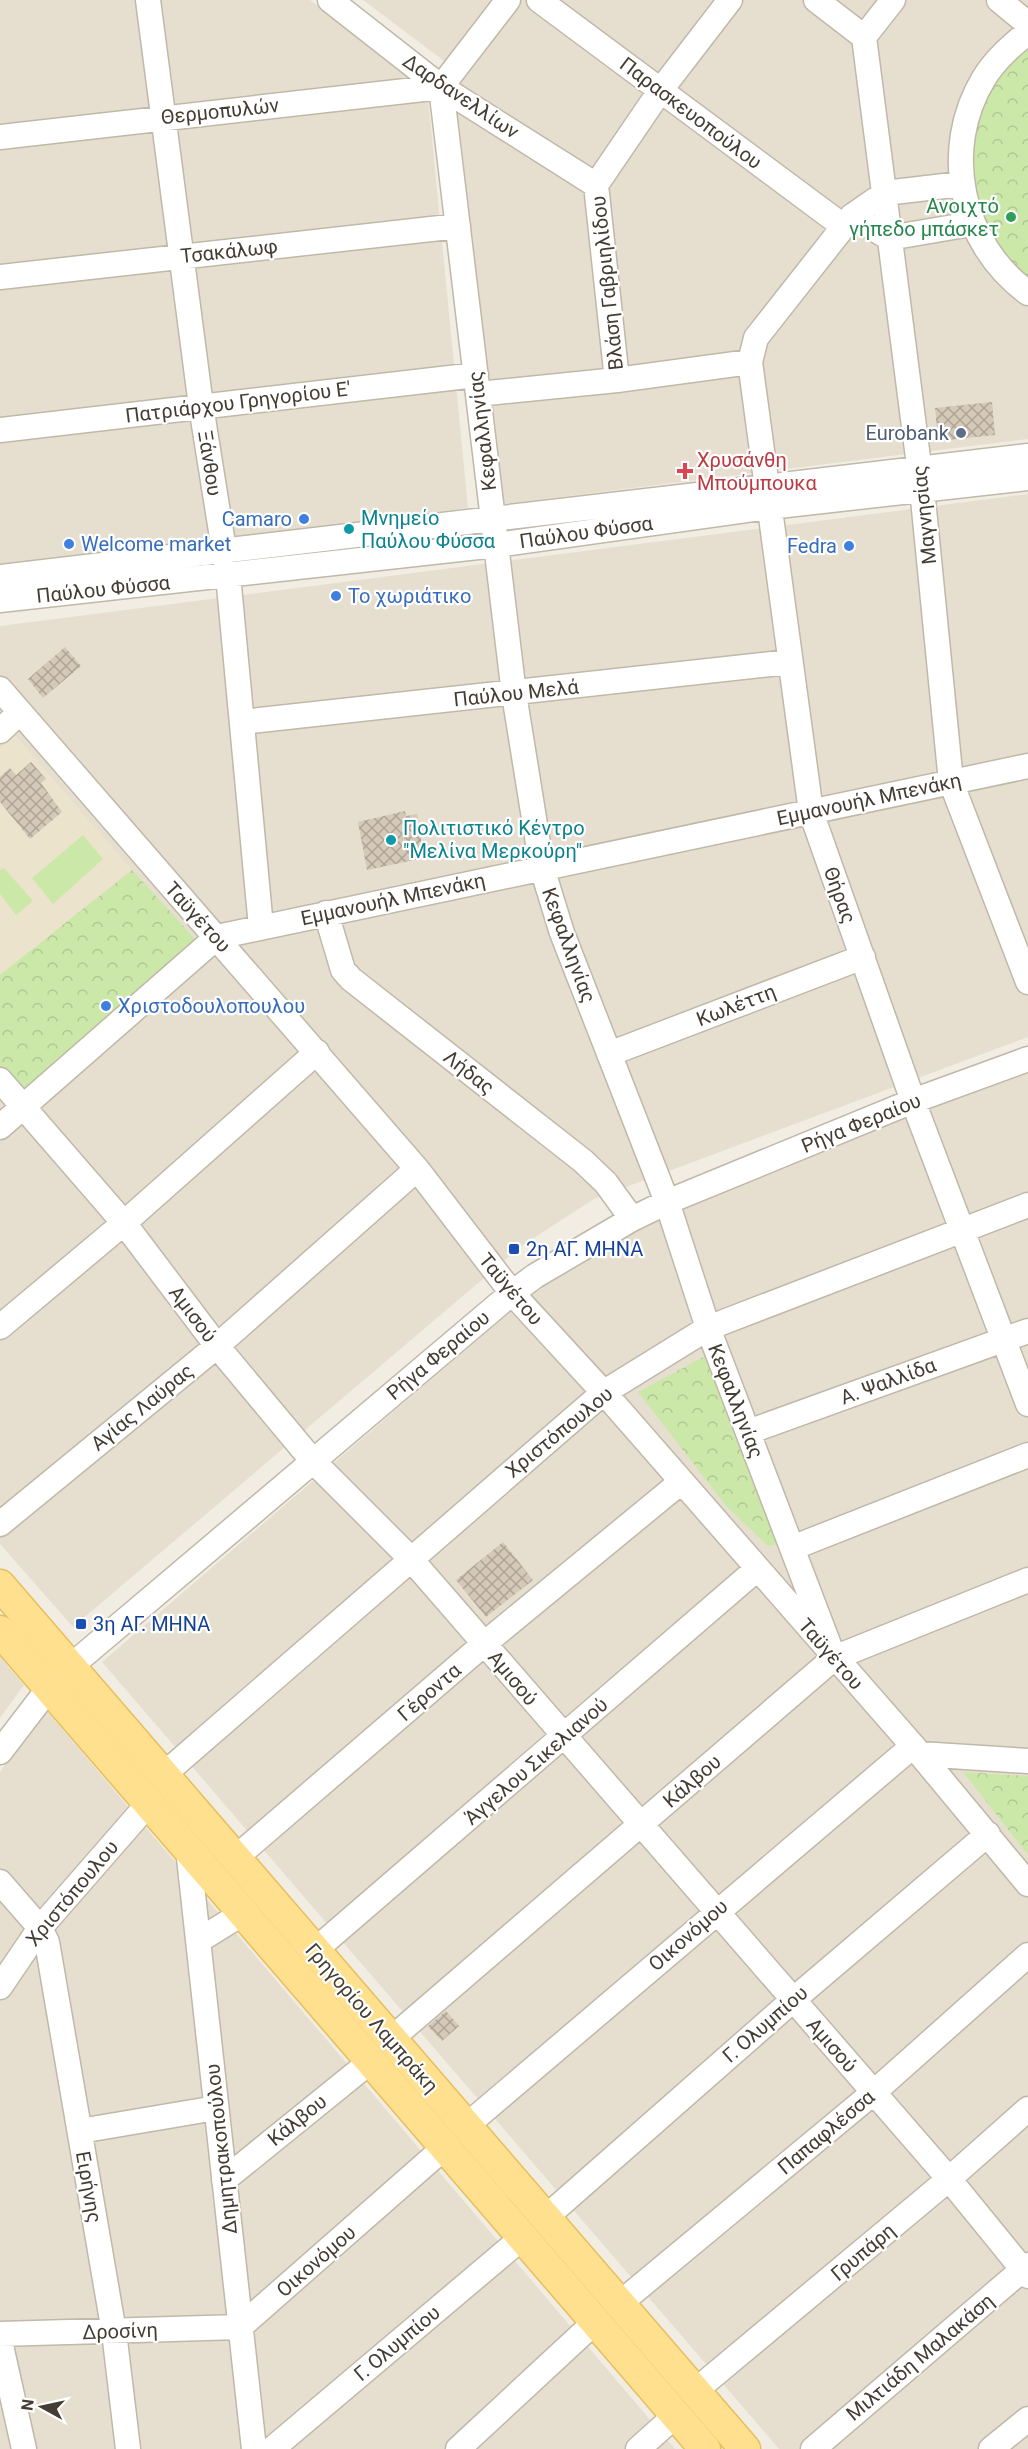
<svg xmlns="http://www.w3.org/2000/svg" width="1028" height="2449" font-family="Roboto,sans-serif">
<defs>
<pattern id="park-crowns" width="20" height="18" patternUnits="userSpaceOnUse" patternTransform="scale(1.5)"><rect width="20" height="18" fill="#cbe8a9"/><path d="M2 6a3 3 0 1 1 6 0M12 15a3 3 0 1 1 6 0" fill="none" stroke="#b0c892"/></pattern>
<pattern id="building-cross-hatch" width="8" height="8" patternUnits="userSpaceOnUse" patternTransform="scale(1.5)"><rect width="8" height="8" fill="#d4c9b8"/><path d="M0 0l8 8M0 8l8-8" fill="none" stroke="#aea496"/></pattern>
</defs>
<rect width="100%" height="100%" fill="#f2ede3"/>
<path fill="#e6dfd0" d="M0,0H310L427,87L468,508L0,566Z
M363,0H1028V439L504,504L452,67Z
M1028,494V1037L594,1199L523,1245L73,1627L0,1544V626Z
M1028,1067V2449H779L102,1662L541,1285L681,1203Z
M0,1657L24,1685L0,1718Z
M45,1709L675,2449H0V1772Z"/>
<path fill="#ece3cc" d="M15,735L132,870L0,975V748Z"/>
<path fill="#cbe8a9" d="M83,835L103,859L53,904L32,878Z
M4,868L33,901L16,915L0,894V870Z"/>
<path fill="url(#park-crowns)" d="M1028,43V278C975,247 957,159 979,104C990,79 1008,60 1028,43Z
M132,870L196,940L22,1092L0,1066V975Z
M705,1356L779,1544L768,1546L727,1507L638,1392Z
M963,1772L1028,1776V1855Z"/>
<path fill="url(#building-cross-hatch)" d="M992,402L995,435L938,441L935,408Z
M65,647L81,666L43,698L28,679Z
M31,762L46,779L41,783L62,812L30,839L0,802V777L10,768L16,775Z
M405,811L406,816L417,814L424,858L367,870L358,822Z
M503,1542L533,1580L486,1617L456,1580Z
M446,2011L459,2026L442,2041L428,2026Z"/>
<g fill="none" stroke-linecap="round" stroke-linejoin="round">
<g stroke="#c0b8a8" stroke-width="27">
<path id="minor" d="M148,0L201,406L228,575L261,927
M330,0L441,87L596,185
M539,0L843,226
M816,0L864,37
M999,0L1028,24
M1028,32C1011,46 995,60 984,78C940,150 961,244 1028,293
M864,37L922,489L951,782L1028,982
M864,37L893,0
M441,87L514,694L542,868L562,933L667,1202L708,1328L834,1658
M441,87L508,0
M0,137L441,87
M961,184L885,193L852,216L756,338L750,362L811,812L913,1101L1028,1404
M596,185L660,91L730,0
M596,185L617,380
M852,216L889,238L971,224
M0,277L458,226
M478,394L617,380L750,362
M0,430L476,375
M0,577L1028,456
M0,600L496,545L769,507L1028,478
M0,689L417,1169L512,1293L615,1405L920,1754L1028,1884
M242,722L789,662
M0,731L20,712
M326,913L343,970L351,979L583,1161L606,1183L632,1219
M609,1054L863,957
M0,1080L124,1223L217,1346L312,1460L410,1558L949,2179L1028,2276
M0,1127L217,937L1028,766
M0,1327L124,1223L317,1052
M748,1432L1028,1331
M0,1524L217,1346L417,1169
M792,1548L1028,1455
M0,1752L49,1688L71,1666L512,1293L535,1276L632,1219L667,1202L913,1101L1028,1059
M920,1754L1028,1761
M163,1775L603,1393L708,1328L1028,1205
M188,1849L254,2449
M234,1859L484,1644L681,1482
M0,1882L40,1928L47,1942L114,2332L128,2449
M198,1941L243,1913
M314,1951L757,1569
M0,1987L40,1928L149,1803
M391,2039L834,1658L1028,1580
M466,2126L913,1746
M80,2131L216,2108
M224,2180L371,2061
M545,2218L793,2000L988,1834
M619,2304L873,2093L1028,1955
M0,2334L240,2327L445,2147
M0,2341L24,2449
M695,2391L949,2179L1028,2109
M272,2449L523,2237
M458,2449L595,2322
M638,2449L676,2415
M813,2449L1028,2265
M991,2449L1028,2419"/>
</g>
<g stroke="#e7be5c" stroke-width="33">
<path id="major" d="M0,1585L745,2449
M0,1631L705,2449"/>
</g>
<use href="#minor" stroke="#fff" stroke-width="24"/>
<use href="#major" stroke="#ffe08e" stroke-width="30"/>
</g>
<circle fill="#2e9e5b" stroke="#fff" stroke-width="2" cx="1011" cy="217" r="6"/>
<circle fill="#5c6f8a" stroke="#fff" stroke-width="2" cx="961" cy="433" r="6"/>
<path fill="#e0444e" stroke="#fff" stroke-width="2" d="M682 462h6v6h6v6h-6v6h-6v-6h-6v-6h6z"/>
<g fill="#3f7fe0" stroke="#fff" stroke-width="2">
<circle cx="304" cy="519" r="6"/>
<circle cx="69" cy="544" r="6"/>
<circle cx="849" cy="546" r="6"/>
<circle cx="336" cy="596" r="6"/>
<circle cx="106" cy="1006" r="6"/>
</g>
<g fill="#0f9aa8" stroke="#fff" stroke-width="2">
<circle cx="349" cy="529" r="6"/>
<circle cx="391" cy="840" r="6"/>
</g>
<g fill="#1a4fb4" stroke="#fff" stroke-width="2">
<rect x="508" y="1243" width="12" height="12" rx="3"/>
<rect x="75" y="1618" width="12" height="12" rx="3"/>
</g>
<g text-anchor="middle" dominant-baseline="central" stroke-width="4.5" stroke-linejoin="round" paint-order="stroke">
<g font-size="20" fill="#443d33" stroke="#fff">
<text transform="translate(461 96) rotate(34)">Δαρδανελλίων</text>
<text transform="translate(220 111) rotate(-6)">Θερμοπυλών</text>
<text transform="translate(691 113) rotate(37)">Παρασκευοπούλου</text>
<text transform="translate(229 251) rotate(-6)">Τσακάλωφ</text>
<text transform="translate(607 283) rotate(-96)">Βλάση Γαβριηλίδου</text>
<text transform="translate(238 402) rotate(-7)">Πατριάρχου Γρηγορίου Ε'</text>
<text transform="translate(482 431) rotate(-97)">Κεφαλληνίας</text>
<text transform="translate(210 463) rotate(81)">Ξάνθου</text>
<text transform="translate(924 515) rotate(-96)">Μαγνησίας</text>
<text transform="translate(586 532) rotate(-8)">Παύλου Φύσσα</text>
<text transform="translate(103 589) rotate(-6)">Παύλου Φύσσα</text>
<text transform="translate(516 693) rotate(-6)">Παύλου Μελά</text>
<text transform="translate(869 799) rotate(-12)">Εμμανουήλ Μπενάκη</text>
<text transform="translate(840 895) rotate(70)">Θήρας</text>
<text transform="translate(393 899) rotate(-12)">Εμμανουήλ Μπενάκη</text>
<text transform="translate(198 917) rotate(48)">Ταϋγέτου</text>
<text transform="translate(569 945) rotate(70)">Κεφαλληνίας</text>
<text transform="translate(736 1005) rotate(-21)">Κωλέττη</text>
<text transform="translate(469 1072) rotate(38)">Λήδας</text>
<text transform="translate(861 1123) rotate(-22)">Ρήγα Φεραίου</text>
<text transform="translate(511 1289) rotate(50)">Ταϋγέτου</text>
<text transform="translate(193 1314) rotate(53)">Αμισού</text>
<text transform="translate(438 1355) rotate(-40)">Ρήγα Φεραίου</text>
<text transform="translate(888 1381) rotate(-20)">Α. Ψαλλίδα</text>
<text transform="translate(736 1401) rotate(69)">Κεφαλληνίας</text>
<text transform="translate(142 1407) rotate(-39)">Αγίας Λαύρας</text>
<text transform="translate(559 1432) rotate(-39)">Χριστόπουλου</text>
<text transform="translate(831 1654) rotate(49)">Ταϋγέτου</text>
<text transform="translate(513 1678) rotate(50)">Αμισού</text>
<text transform="translate(429 1692) rotate(-41)">Γέροντα</text>
<text transform="translate(536 1761) rotate(-41)">Άγγελου Σικελιανού</text>
<text transform="translate(692 1781) rotate(-41)">Κάλβου</text>
<text transform="translate(72 1893) rotate(-50)">Χριστόπουλου</text>
<text transform="translate(688 1935) rotate(-41)">Οικονόμου</text>
<text transform="translate(372 2018) rotate(49)">Γρηγορίου Λαμπράκη</text>
<text transform="translate(765 2024) rotate(-41)">Γ. Ολυμπίου</text>
<text transform="translate(832 2045) rotate(49)">Αμισού</text>
<text transform="translate(297 2120) rotate(-39)">Κάλβου</text>
<text transform="translate(826 2132) rotate(-40)">Παπαφλέσσα</text>
<text transform="translate(221 2149) rotate(-96)">Δημητρακοπούλου</text>
<text transform="translate(89 2187) rotate(80)">Ειρήνης</text>
<text transform="translate(863 2252) rotate(-40)">Γρυπάρη</text>
<text transform="translate(316 2261) rotate(-41)">Οικονόμου</text>
<text transform="translate(120 2331) rotate(-2)">Δροσίνη</text>
<text transform="translate(397 2343) rotate(-40)">Γ. Ολυμπίου</text>
<text transform="translate(920 2357) rotate(-40)">Μιλτιάδη Μαλακάση</text>
</g>
<g font-size="20" fill="#27864d" stroke="#fff" text-anchor="end">
<text x="999" y="206">Ανοιχτό<tspan x="999" dy="23">γήπεδο μπάσκετ</tspan></text>
</g>
<g font-size="20" fill="#4e5e75" stroke="#fff" text-anchor="end">
<text x="949" y="433">Eurobank</text>
</g>
<g font-size="20" fill="#be3a42" stroke="#fff" text-anchor="start">
<text x="697" y="460">Χρυσάνθη<tspan x="697" dy="23">Μπούμπουκα</tspan></text>
</g>
<g font-size="20" fill="#0d838f" stroke="#fff" text-anchor="start">
<text x="361" y="518">Μνημείο<tspan x="361" dy="23">Παύλου Φύσσα</tspan></text>
<text x="403" y="828">Πολιτιστικό Κέντρο<tspan x="403" dy="23">"Μελίνα Μερκούρη"</tspan></text>
</g>
<g font-size="20" fill="#366cbe" stroke="#fff" text-anchor="start">
<text x="292" y="519" text-anchor="end">Camaro</text>
<text x="81" y="544">Welcome market</text>
<text x="837" y="546" text-anchor="end">Fedra</text>
<text x="348" y="596">Το χωριάτικο</text>
<text x="118" y="1006">Χριστοδουλοπουλου</text>
</g>
<g font-size="20" fill="#164399" stroke="#fff" text-anchor="start">
<text x="526" y="1249">2η ΑΓ. ΜΗΝΑ</text>
<text x="93" y="1624">3η ΑΓ. ΜΗΝΑ</text>
</g>
</g>
<g transform="translate(42 2407) rotate(278)" stroke="#ffffff" stroke-width="4.5" paint-order="stroke">
<path d="M0-4.5L10 22L0 15L-10 22Z" fill="#443d33"/>
<text y="-9" font-size="16" font-weight="bold" text-anchor="middle" fill="#443d33">N</text>
</g>
</svg>
